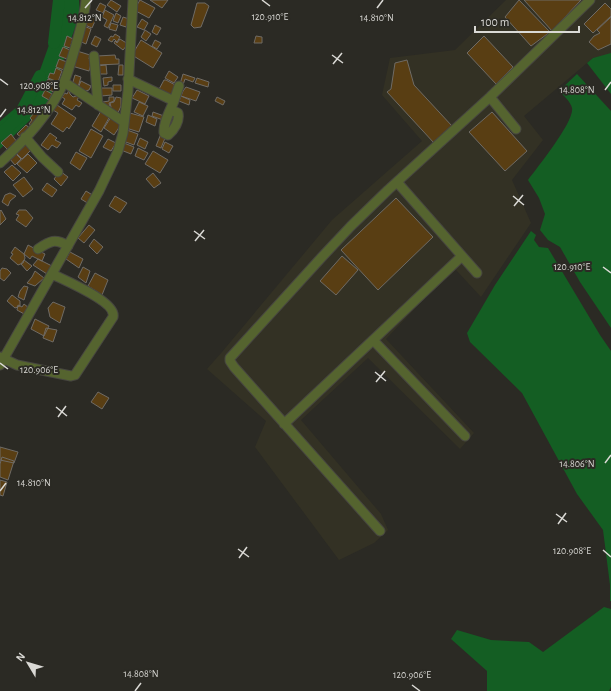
<svg xmlns="http://www.w3.org/2000/svg" width="611" height="691" font-family="'Alegreya Sans',sans-serif">
<rect width="100%" height="100%" fill="#2b2a24"/>
<path fill="#333124" d="M506,0H611V54L593,58L524,116L543,140L512,180L531,223L481,297L456,270L424,299L386,339L474,433L460,449L368,358L301,420L381,514L388,530L374,543L339,560L255,447L266,421L207,369L222,352L332,220L422,141L382,95L390,58L455,50Z"/>
<path fill="#145e23" d="M62,0H79L80,14L48,103L0,149V121L31,95L62,9Z
M611,53V94L587,63L593,58Z
M577,74L611,111V328L580,282L560,247L548,240L540,230L545,214L539,198L528,180C537,168 575,121 572,108C571,102 563,95 559,91Z
M531,231L536,235L534,240L539,247L548,248L600,335L611,351V601H610V585L603,530L577,494L522,393L470,342L467,333L495,285Z
M604,607L611,609V687L609,691H487V671L451,639L457,630L491,640L529,642L543,652Z"/>
<g fill="none" stroke-linecap="round" stroke-linejoin="round">
<path stroke="#145e23" stroke-width="12" d="M54,43L59,0
M0,134L18,118L40,76"/>
</g>
<path fill="#593e13" stroke="#6f6b65" d="M111,0L121,6L117,12L107,5Z
M140,0L155,8L149,18L134,10Z
M150,0H168L162,8Z
M519,0L550,32L531,46L505,17Z
M524,0H581L552,31Z
M100,3L106,6L103,13L96,10Z
M197,3H205L209,6L201,27L194,28L191,25Z
M605,3L611,9V16L593,33L584,24Z
M105,10L114,15L108,28L104,26L107,20L102,17Z
M116,13L121,16L118,23L113,21Z
M88,16L96,19L92,28L85,25Z
M123,17L129,19L126,27L120,25Z
M611,17V44L598,50L589,42L594,36L600,33L597,30Z
M142,19L148,23L144,30L137,27Z
M111,23L118,25L116,31L109,29Z
M155,25L161,28L157,35L152,32Z
M84,26L91,29L86,44L79,41Z
M145,30L151,34L146,41L141,37Z
M115,34L120,37L117,42L114,39L112,42L108,40L111,36L113,37Z
M67,36L73,39L70,48L64,46Z
M95,36L101,39L97,47L91,44Z
M256,36L262,37V43H254Z
M484,36L513,67L496,84L467,53Z
M120,39L128,44L123,50L114,43L115,41L117,43Z
M141,40L162,53L153,68L132,55Z
M155,40L161,43L157,49L152,46Z
M63,47L70,50L67,59L59,56Z
M77,51L90,55L89,59L92,60L89,71L72,66Z
M115,55L116,59H119V64L97,65V56Z
M59,59L67,62L64,70L56,67Z
M407,60L414,85L452,126L434,143L387,92L391,89L395,63Z
M106,65L107,74H98L97,66Z
M119,65H123V75H118Z
M56,68L62,71L58,82L48,78L50,73L54,74Z
M169,71L178,77L174,83L165,78Z
M183,74L195,78L193,82L185,79L183,85L180,84Z
M75,75L81,77L78,87L72,85Z
M112,77V81L108,82V85L104,86L103,78Z
M197,78L209,82L208,87L195,83Z
M48,79L58,83L54,92L44,88Z
M164,80H166L177,86L170,98L158,91Z
M81,81L91,86L89,90L81,92L78,88Z
M113,85H121V91H113Z
M186,87L200,92L196,101L181,96L183,91Z
M101,88H112V95L101,96Z
M45,90L52,94L49,100L42,96Z
M69,90L70,94L73,97L80,95L77,100L82,103L79,107L76,105L72,110L62,104L65,99L62,97L65,93L67,94Z
M137,90L149,96L145,104L132,98Z
M181,96L190,100L189,105L179,101Z
M109,97H114V101L109,103L110,107L101,106L103,102L109,101Z
M116,97L121,98V106L117,115L109,111L111,107L110,103L114,102Z
M217,97L225,101L223,105L215,101Z
M139,102L148,106L143,116L134,112Z
M57,105L76,118L69,129L67,127L63,132L51,124L58,113L53,110Z
M37,109L42,113L33,126L29,124L32,120L30,118Z
M101,111L110,116L101,132L92,126Z
M153,112L164,116L163,120L152,116Z
M492,112L527,151L505,171L469,132Z
M130,113L144,117L139,132L126,128Z
M148,115L157,119L155,126L146,122Z
M111,117L122,123L114,135L104,128Z
M26,125L31,129L22,138L17,134Z
M91,129L103,136L91,158L79,151Z
M127,130L138,134L134,145L123,141Z
M50,133L57,138L55,140L61,143L57,148L52,145L48,150L41,145Z
M11,134L17,142L8,150L1,143Z
M160,136L165,138L161,148L156,146Z
M140,138L148,142L145,149L137,145Z
M108,139L116,143L111,151L103,147Z
M26,142L32,149L22,159L16,153Z
M165,142L173,146L169,153L162,149Z
M124,143L134,147L131,154L121,150Z
M138,148L148,153L144,160L135,156Z
M153,151L168,160L160,173L145,164Z
M76,152L87,158L80,170L70,163Z
M15,153L21,159L15,165L9,158Z
M28,154L37,163L27,173L17,164Z
M12,165L21,173L13,181L4,172Z
M60,171L68,177L61,186L54,179Z
M153,173L161,183L154,188L146,179Z
M24,177L33,189L23,197L13,185Z
M47,183L57,190L52,197L42,190Z
M86,191L94,196L89,204L81,199Z
M10,193L16,196L10,201L8,206L2,202L5,195Z
M115,196L127,203L120,213L109,206Z
M396,198L433,237L378,290L341,250Z
M1,210L6,219L0,225V211Z
M19,210H26L33,218L26,227L16,220L19,215L16,214Z
M89,225L95,230L84,243L78,238Z
M94,239L103,247L97,254L89,246Z
M28,245L45,254L42,261L32,256L30,259L24,254Z
M15,247L24,254L25,258L23,263L18,265L10,258L13,254L11,253Z
M70,252L83,259L79,268L66,259Z
M342,256L358,270L336,295L320,281Z
M38,259L52,266L47,274L33,265Z
M24,260L32,266L27,271L21,264Z
M83,267L90,271L86,283L78,277Z
M2,268L7,269L11,273L4,281L0,278V271Z
M35,271L44,278L35,286L27,283L32,277Z
M95,273L108,280L102,295L88,286Z
M24,286L28,287L24,300L18,297L20,291Z
M12,295L20,301V306L15,308L7,301Z
M53,302L65,307L60,323L50,317L48,308Z
M24,304L29,308L26,315L17,310L18,305L22,307Z
M35,319L49,326L44,336L31,329Z
M46,328L57,330L53,342L43,338Z
M98,392L109,398L102,409L91,402Z
M0,447L18,452L14,463L0,460Z
M2,457L14,461L8,480L0,477V464Z
M0,480L7,482L3,496L0,495Z"/>
<g fill="none" stroke-linecap="round" stroke-linejoin="round">
<g stroke="#474640" stroke-width="11">
<path id="minor" d="M94,56L98,105
M128,79L174,101L179,86
M64,82L124,122
M490,97L516,129
M171,110L178,113C180,121 174,130 168,135L164,133C163,123 170,111 174,101
M25,137L42,157L58,172
M0,163C25,140 50,114 64,82C69,71 72,57 76,45C80,30 85,15 86,0
M397,182L477,273
M38,249C50,241 55,238 68,246
M373,340L465,436
M0,357L17,365L66,375L71,376L75,375L113,317C117,302 64,280 52,274
M0,365L99,191L118,151L123,133L128,91L133,0
M284,424L461,257
M380,531L234,367L230,361V358L321,258L351,226L388,190L490,97L590,0"/>
</g>
<use href="#minor" stroke="#55642f" stroke-width="9"/>
</g>
<path fill="none" stroke="#dad9d5" stroke-width="1.5" d="M262,0L270,6M85,8L92,0M377,8L383,0M332,55L343,63M333,64L342,53M0,79L8,85M605,90L611,82M0,117L6,109M513,196L524,205M514,206L523,195M194,231L205,239M195,241L204,230M603,267L611,273M0,363L8,369M375,372L386,381M376,382L385,371M56,407L67,416M58,417L66,406M605,463L611,455M0,491L6,483M556,514L567,522M558,524L566,513M238,549L249,557M603,550L611,557M239,558L247,547M412,685L420,691M135,691L141,683"/>
<g font-size="10" text-anchor="middle" fill="#dad9d5" stroke="#2b2a24" stroke-width="4" stroke-linejoin="round" paint-order="stroke">
<text x="270" y="20">120.910°E</text>
<text x="85" y="21">14.812°N</text>
<text x="377" y="21">14.810°N</text>
<text x="39" y="89">120.908°E</text>
<text x="577" y="93">14.808°N</text>
<text x="34" y="113">14.812°N</text>
<text x="572" y="270">120.910°E</text>
<text x="39" y="373">120.906°E</text>
<text x="577" y="467">14.806°N</text>
<text x="34" y="486">14.810°N</text>
<text x="572" y="554">120.908°E</text>
<text x="141" y="677">14.808°N</text>
<text x="412" y="678">120.906°E</text>
</g>
<g transform="translate(28 663) rotate(308)" stroke="#2b2a24" stroke-width="3" paint-order="stroke">
<path d="M0-3L7 15L0 10L-7 15Z" fill="#dad9d5"/>
<text y="-6" font-size="11" font-weight="bold" text-anchor="middle" fill="#dad9d5">N</text>
</g>
<path d="M475 26v6h104v-6" fill="none" stroke="#dad9d5" stroke-width="2"/>
<text x="481" y="26" font-size="12" fill="#dad9d5" stroke="#2b2a24" stroke-width="3" paint-order="stroke">100 m</text>
</svg>
